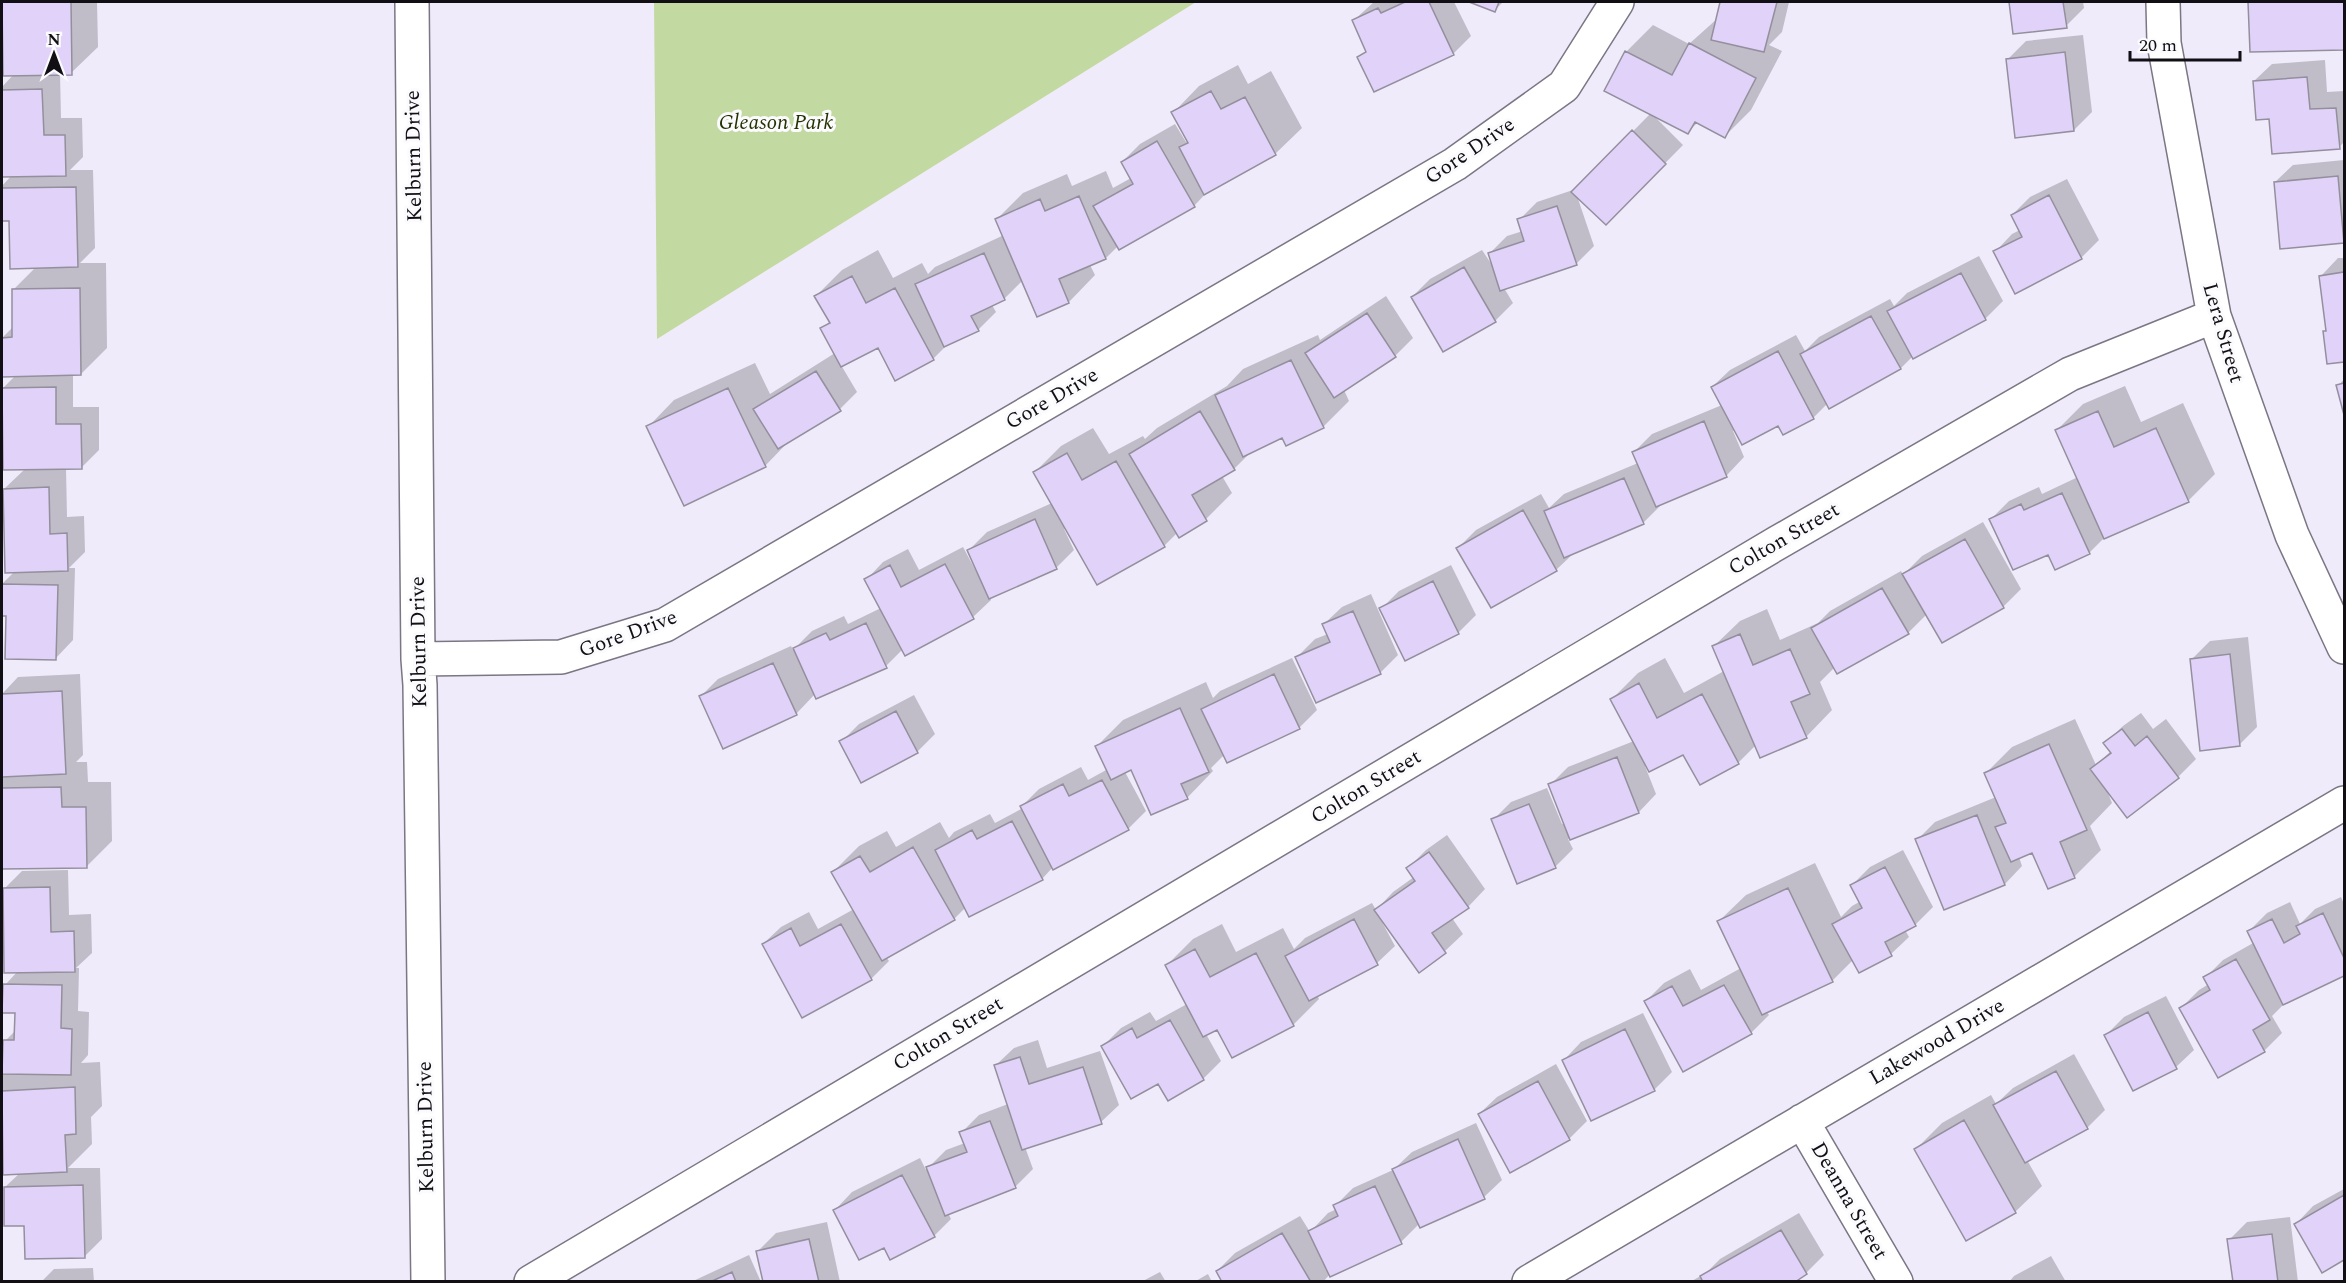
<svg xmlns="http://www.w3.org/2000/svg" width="2346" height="1283" font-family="Spectral,serif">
<rect width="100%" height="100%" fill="#f0ebfa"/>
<path fill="#c3d9a2" d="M654,2H1196L657,339Z"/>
<path fill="#0003" d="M3,2H97L98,47L71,73L60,74L61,118H82L83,157L70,170H93L95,248L80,263H106L107,348L81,374H73V407H99V450L81,468H66L67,517L84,516L85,552L69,568H75L73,640L56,658L8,614H2V584L14,572L4,489L25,469L3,388L16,375H2V338L14,326L13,290L36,267L11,220H2V186L12,175L2,176V87L14,74L4,75Z
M1374,2H1454L1471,36L1453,54L1359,57L1367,50L1353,21Z
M1473,2H1503L1495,10Z
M1722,2H1789L1782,32L1769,45L1782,51L1751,110L1725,136L1698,122L1688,132L1652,114L1683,145L1606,223L1577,196L1594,246L1576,264L1504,288L1513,303L1495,321L1412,297L1430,279L1482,250L1494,268L1489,254L1507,236L1523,231L1519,220L1537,202L1576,189L1651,113L1606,90L1626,52L1653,25L1689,44L1718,18Z
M2011,2H2083L2084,8L2066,26L2015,33Z
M2250,2H2344V48L2251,51Z
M2083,35L2092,112L2074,130L2008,59L2026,41Z
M2325,60L2327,92L2344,91V142L2339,147L2271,117L2254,81L2272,64Z
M1238,65L1248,84L1271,71L1302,128L1275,154L1209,190L1194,206L1118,246L1106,258L1090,265L1095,275L1069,302L1038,315L1023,280L1004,299L992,305L996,312L978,330L949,343L933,359L878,346L841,365L857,392L840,409L791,439L765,466L648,427L674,400L755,363L770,394L835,353L822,329L830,321L816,296L842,270L878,250L893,278L922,263L928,274L935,267L1004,235L997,219L1023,193L1067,174L1072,186L1106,171L1113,188L1131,178L1122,162L1140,144L1175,124L1186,142L1188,140L1173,113L1199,86Z
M2344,160V242L2281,247L2275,182L2293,165Z
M2067,179L2099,240L2081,258L1995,252L2012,234L2020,230L2012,215L2030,197Z
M1979,256L2003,301L1985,319L1913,356L1901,368L1830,407L1828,403L1813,418L1733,431L1744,457L1727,475L1660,503L1661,505L1643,523L1574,553L1556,570L1458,548L1476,530L1541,494L1549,508L1564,494L1638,463L1634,452L1652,434L1722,405L1712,387L1730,370L1796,335L1805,351L1819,337L1890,299L1894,306L1907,293Z
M2338,258H2344V360L2328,362L2324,332L2328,329L2321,276Z
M1386,296L1413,338L1395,356L1344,390L1349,401L1323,427L1283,436L1252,451L1234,469L1222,476L1232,493L1206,519L1180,536L1178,532L1164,546L1066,528L1064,529L1074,550L1056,568L990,597L991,600L973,617L903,649L886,666L815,694L796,714L701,696L718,679L791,646L793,650L812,631L844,616L848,624L881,608L866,580L883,562L908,549L919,570L963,547L977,573L979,572L969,550L987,532L1052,503L1035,472L1061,446L1093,428L1109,454L1143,436L1145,439L1157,428L1227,386L1243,369L1318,335L1320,340Z
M2344,379V410L2338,386Z
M2125,386L2141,422L2183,403L2215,474L2188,501L2104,538L2089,553H2049L1991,519L2009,501L2039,487L2042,494L2078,477L2057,430L2083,404Z
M1983,522L2021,589L2003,607L1927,614L1908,633L1835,667L1820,682L1832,710L1806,737L1756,745L1738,763L1684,753L1645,766L1656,794L1639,812L1568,839L1573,849L1555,867L1493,820L1511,802L1547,788L1562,824L1565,823L1550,785L1568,767L1634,741L1612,699L1638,673L1665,658L1684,693L1724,671L1713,647L1740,621L1767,609L1780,640L1818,623L1830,611L1901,571L1903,575L1922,556Z
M1451,565L1476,615L1458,633L1381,609L1399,591Z
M1371,594L1398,655L1380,673L1297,657L1315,639L1328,634L1324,624L1342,607Z
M2248,637L2257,727L2239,745L2192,659L2210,641Z
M1292,658L1317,710L1299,728L1224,755L1211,768L1213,771L1187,798L1131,769L1125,772L1146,811L1128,829L1053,867L1042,879L966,907L954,919L886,957L889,961L871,979L763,944L781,927L809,912L818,929L854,909L833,872L859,846L887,831L896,847L940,822L949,838L954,832L990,814L995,823L1023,808L1022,806L1039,789L1081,767L1088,780L1108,769L1097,746L1123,720L1206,682L1213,698L1220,691Z
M80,674L83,755L76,762H87L88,782H111L112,841L86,867L2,868V766L3,764L2,694L18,677Z
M914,695L935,734L917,752L841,742L859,724Z
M2141,713L2153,729L2166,719L2196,759L2178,777L2127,816L2108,793L2112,803L2090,826L2101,850L2075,876L2049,887L2033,851L2019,857L2022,866L2005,884L1917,840L1935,822L1996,797L1986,773L2012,747L2075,719L2096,765L2111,751L2105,743L2123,726Z
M1447,835L1485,889L1468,907L1452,918L1463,934L1445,951L1419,970L1384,921L1382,922L1395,946L1377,963L1317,995L1319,999L1293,1025L1218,1028L1206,1034L1221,1061L1204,1078L1168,1099L1159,1082L1103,1046L1121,1028L1150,1012L1156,1021L1187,1004L1167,965L1193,939L1222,924L1236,952L1283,928L1294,949L1305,938L1372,903L1376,910L1393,892L1414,877L1408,868L1426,850Z
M1903,850L1933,907L1915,925L1905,930L1909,937L1891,954L1853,960L1832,981L1766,1011L1769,1015L1751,1033L1646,1001L1664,983L1690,969L1701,990L1741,968L1719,921L1746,895L1815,863L1841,917L1852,906L1861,901L1852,885L1870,867Z
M68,870L69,915L91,914L92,953L76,968H79L78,1011L89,1012L88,1055L81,1063L100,1062L102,1106L91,1117L92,1144L68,1168H100L102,1239L84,1257L26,1224L5,1187L20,1173L5,1174L2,1116V1075L4,1073L5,1041L16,1030L17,1012L5,985L18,971L4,889L22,871Z
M2341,897L2344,904V974L2286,1002L2272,1016L2282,1033L2264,1051L2181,1008L2199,990L2209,984L2205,978L2223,960L2255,942L2249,931L2267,913L2290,902L2300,924L2315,909Z
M2166,996L2194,1050L2176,1067L2106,1035L2124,1017Z
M1643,1013L1672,1072L1654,1090L1564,1060L1581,1042Z
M1038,1040L1047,1068L1100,1051L1119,1105L1101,1122L1025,1147L1033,1169L1015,1187L948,1213L951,1219L934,1236L885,1246L835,1210L852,1192L920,1158L926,1170L946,1150L965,1143L961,1133L979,1115L1008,1104L996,1065L1014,1048Z
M2074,1054L2105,1110L2087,1128L2027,1160L2042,1186L2015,1212L1966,1239L1916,1149L1942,1123L1991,1095L1996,1104L2013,1088Z
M1556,1064L1587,1121L1569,1139L1511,1171L1479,1114L1497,1097Z
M1476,1123L1502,1180L1484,1197L1419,1224L1401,1242L1331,1275L1330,1274L1323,1282H1224L1217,1271L1235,1253L1300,1216L1310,1232L1328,1213L1337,1209L1335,1206L1353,1188L1393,1170L1412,1152Z
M2344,1189V1259L2322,1271L2296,1224L2313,1206Z
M1799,1213L1824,1255L1806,1273L1792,1282H1690L1706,1273L1720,1259Z
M2290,1217L2298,1282H2235L2229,1240L2247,1222Z
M827,1222L840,1282H765L758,1251L776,1233Z
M749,1255L761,1282H691Z
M2051,1256L2066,1282H2009L2014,1276Z
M93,1268L94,1282H41L54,1269Z
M1160,1272L1166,1282H1141Z
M1208,1274L1212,1282H1194Z"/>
<path fill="#e0d2f9" stroke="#948f9d" stroke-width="1.5" d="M2,2H71L72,75L3,76Z
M1405,2H1429L1454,55L1374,92L1357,57L1366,52L1352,20L1378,8L1381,13Z
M1469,2H1499L1495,12Z
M1720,2H1777L1764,52L1711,40Z
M2009,2H2063L2067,28L2013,34Z
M2248,2H2344V50L2250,52Z
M1689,43L1756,78L1725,138L1695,122L1688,134L1604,91L1625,51L1672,75Z
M2065,52L2074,131L2015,138L2006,59Z
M2307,77L2310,109L2336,108L2340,149L2272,154L2269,119L2256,120L2253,81Z
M42,89L44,135H65L66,176L2,177V90Z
M1211,91L1221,109L1245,97L1276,155L1204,195L1179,147L1188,143L1171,112Z
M1632,130L1666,164L1606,225L1571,192Z
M1157,141L1195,207L1119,250L1093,206L1133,184L1121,162Z
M2338,176L2344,243L2280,249L2274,182Z
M76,187L78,267L10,269L9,221H2V188Z
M2049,195L2082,259L2015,294L1993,251L2022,237L2011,215Z
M1079,196L1106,259L1059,279L1069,303L1037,317L995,219L1040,199L1045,211Z
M1557,206L1577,265L1500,291L1488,253L1524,241L1517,219Z
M984,253L1005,300L971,316L979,331L944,347L915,284Z
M1464,267L1496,322L1443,352L1411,297Z
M2344,272V362L2327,364L2323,331H2326L2319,276Z
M1961,273L1986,320L1913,359L1887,311Z
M852,276L866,303L895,288L934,360L895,381L878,348L841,367L820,328L830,323L814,296Z
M80,288L81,375L2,377V338L12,337V289Z
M1367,313L1396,357L1334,398L1305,353Z
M1871,316L1901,369L1829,409L1800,354Z
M1778,351L1814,419L1783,435L1778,426L1742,445L1711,387Z
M1291,360L1324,428L1286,446L1282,438L1243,457L1215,395Z
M816,371L841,411L778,449L753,409Z
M2344,383V415L2336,385Z
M56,387V424H81L82,469L3,470L2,388Z
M728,388L766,467L684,506L646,426Z
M1200,411L1235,470L1192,495L1207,521L1179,538L1129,454Z
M2098,411L2114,447L2156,428L2189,502L2104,539L2055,430Z
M1704,421L1727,477L1656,507L1632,452Z
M1067,453L1082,480L1116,461L1165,547L1097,585L1033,472Z
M1624,478L1644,524L1564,558L1544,511Z
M49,487L50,534L67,533L68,571L5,573L3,489Z
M2062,493L2090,554L2055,570L2048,555L2013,570L1989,519L2021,504L2024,510Z
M1523,510L1557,571L1491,608L1456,548Z
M1035,519L1057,569L989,599L967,550Z
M1965,539L2004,608L1942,643L1902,574Z
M945,564L974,619L905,656L864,579L890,565L901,587Z
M1433,581L1459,634L1405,661L1379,608Z
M2,584L58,585L56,660L5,659L6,616H2Z
M1882,588L1909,634L1837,674L1811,628Z
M1353,611L1381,674L1316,703L1295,657L1330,642L1322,624Z
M866,623L887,668L816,699L793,648L826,633L830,640Z
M1740,634L1753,665L1790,649L1810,694L1791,702L1807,738L1760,758L1712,646Z
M2230,654L2240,746L2200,751L2190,659Z
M773,663L797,715L723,749L699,696Z
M1274,674L1300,729L1227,763L1201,709Z
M1639,683L1657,718L1702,694L1739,764L1700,785L1683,755L1649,772L1610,699Z
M62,691L66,774L2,777V694Z
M1180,708L1209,772L1181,784L1188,799L1151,815L1131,770L1111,780L1095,746Z
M896,711L918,753L861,783L839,741Z
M2122,729L2135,746L2147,736L2179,778L2127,818L2090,769L2111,753L2103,743Z
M2049,744L2087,830L2060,842L2075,878L2048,889L2032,853L2011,862L1995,827L2006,823L1984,773Z
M1617,757L1639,813L1570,840L1548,784Z
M1102,780L1129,830L1053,870L1020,806L1063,784L1069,796Z
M61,787L62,807H86L87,868L2,869V788Z
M1529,804L1556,868L1517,884L1491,819Z
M1977,815L2005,885L1944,910L1915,839Z
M1012,821L1043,880L969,917L935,850L972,830L977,839Z
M913,847L955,920L882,961L831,872L860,856L870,872Z
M1429,852L1469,908L1432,933L1446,953L1419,973L1374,910L1415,881L1406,868Z
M1885,867L1916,926L1885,942L1892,956L1859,973L1832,924L1862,908L1850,885Z
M50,887L51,932L74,931L75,972L4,973L3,888Z
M1788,888L1833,982L1762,1015L1717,921Z
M2323,913L2344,958V976L2283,1005L2247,931L2272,919L2284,943L2300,934L2296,926Z
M1354,919L1378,965L1309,1001L1285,956Z
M841,924L872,980L802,1018L762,944L791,928L800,946Z
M1195,949L1210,977L1256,953L1294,1026L1232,1058L1217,1030L1203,1037L1165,965Z
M2236,959L2270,1020L2253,1030L2265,1052L2218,1078L2179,1008L2210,990L2203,977Z
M3,984L62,985L61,1028L72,1029L71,1075L2,1074L3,1040H14L15,1013H2Z
M1724,985L1752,1034L1683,1072L1644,1001L1672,986L1683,1006Z
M2148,1012L2177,1069L2133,1091L2104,1035Z
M1170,1020L1204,1080L1168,1101L1158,1084L1131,1099L1101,1046L1132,1028L1137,1038Z
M1625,1029L1655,1091L1591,1121L1562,1060Z
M1020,1057L1029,1084L1083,1067L1102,1124L1022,1150L994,1065Z
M2056,1071L2088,1129L2025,1163L1993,1105Z
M1538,1081L1570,1140L1510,1173L1478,1114Z
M75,1087L76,1134L65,1135L67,1172L3,1175L2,1091Z
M1964,1120L2016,1213L1966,1241L1914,1149Z
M990,1121L1016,1188L945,1216L926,1167L967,1152L959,1132Z
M1458,1139L1485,1199L1420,1228L1392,1169Z
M902,1175L935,1237L890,1260L884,1248L859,1260L833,1210Z
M83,1185L85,1258L25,1259L24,1226H4V1187Z
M1375,1186L1402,1244L1330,1277L1308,1231L1338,1216L1333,1205Z
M2344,1195V1260L2322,1273L2294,1224Z
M1781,1230L1807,1274L1795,1282H1703L1700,1276Z
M1282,1233L1311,1282H1222L1216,1271Z
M2272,1234L2278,1282H2233L2227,1239Z
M809,1239L819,1282H763L756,1251Z
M732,1272L736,1282H710Z"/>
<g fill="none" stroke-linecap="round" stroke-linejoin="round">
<g stroke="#7b7683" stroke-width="36">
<path id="minor" d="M412,2L418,659L420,685L428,1282
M2163,2L2164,43L2214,316L2292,535L2344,647
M418,659L561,657L665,625L1455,164L1564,86L1617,2
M1802,1121L1896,1282
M531,1282L1777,543L2070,374L2214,316
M1529,1282L2344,803"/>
</g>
<use href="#minor" stroke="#fff" stroke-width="33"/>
</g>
<g text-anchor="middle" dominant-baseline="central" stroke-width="6" stroke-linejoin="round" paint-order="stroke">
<g font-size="21" font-style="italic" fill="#233200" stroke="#fbfafd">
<text x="776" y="123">Gleason Park</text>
</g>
<g font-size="21" fill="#110f14" stroke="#fbfafd">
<text transform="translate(1470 151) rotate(-34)">Gore Drive</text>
<text transform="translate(414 156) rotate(-91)">Kelburn Drive</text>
<text transform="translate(2223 333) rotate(74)">Lera Street</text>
<text transform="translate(1052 399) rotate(-30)">Gore Drive</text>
<text transform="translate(1784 539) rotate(-30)">Colton Street</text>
<text transform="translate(628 634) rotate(-20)">Gore Drive</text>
<text transform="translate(419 642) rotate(-91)">Kelburn Drive</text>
<text transform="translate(1366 787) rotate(-31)">Colton Street</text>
<text transform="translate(948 1034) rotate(-31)">Colton Street</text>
<text transform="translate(1937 1042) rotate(-30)">Lakewood Drive</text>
<text transform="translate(426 1127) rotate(-91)">Kelburn Drive</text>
<text transform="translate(1849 1201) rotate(60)">Deanna Street</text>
</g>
</g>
<rect width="2346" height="1283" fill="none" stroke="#110f14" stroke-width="6"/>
<g transform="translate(54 54)" stroke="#fbfafd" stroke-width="4.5" paint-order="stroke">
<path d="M0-4.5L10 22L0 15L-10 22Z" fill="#110f14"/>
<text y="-9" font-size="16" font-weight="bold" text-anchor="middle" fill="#110f14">N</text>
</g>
<path d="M2130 51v9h110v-9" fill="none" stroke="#110f14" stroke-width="3"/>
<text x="2139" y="51" font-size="18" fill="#110f14" stroke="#fbfafd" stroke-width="4.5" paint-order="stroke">20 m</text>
</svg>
